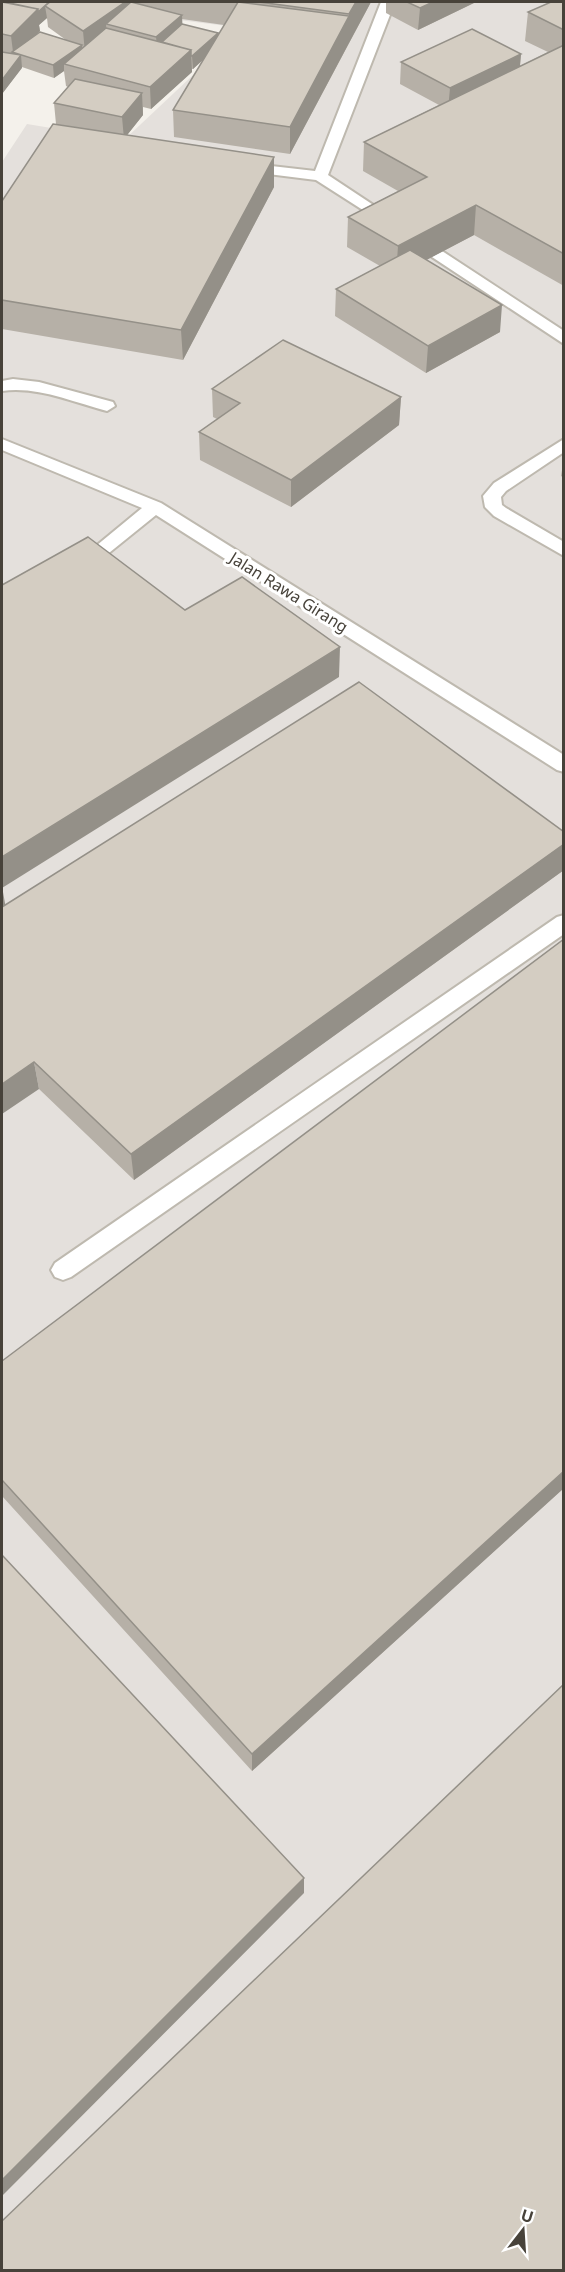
<svg xmlns="http://www.w3.org/2000/svg" width="565" height="2272" font-family="'Noto Sans',sans-serif">
<rect width="100%" height="100%" fill="#f4f1eb"/>
<path fill="#e4e0dc" d="M113,2H563V2270H2V162L27,124L124,140L243,28L106,11Z"/>
<g fill="none" stroke-linecap="round" stroke-linejoin="round">
<g stroke="#beb9af" stroke-width="4">
<path id="lane" d="M381,2H395L328,175L396,220L399,223L396,226L391,228L316,180L245,171L238,167L245,163L315,171Z
M437,249L442,251L564,331V344L432,257L429,254Z
M13,379L39,382L113,402L115,406L107,411C72,402 38,386 2,391V381Z
M2,439L161,503L564,755V772L557,770L156,515L99,561L108,569L105,573C96,576 86,572 81,564L85,555L142,508L2,450Z
M564,439V452L506,491L501,497L502,505L506,508L564,542V556L494,516L485,507L483,496L494,483Z
M564,915V934L71,1277L63,1280L55,1277L51,1270L55,1263L557,917Z"/>
</g>
<use href="#lane" fill="#fff" fill-rule="evenodd"/>
</g>
<path fill="#b6b0a7" fill-rule="evenodd" d="M2,2H371L290,154L174,137L173,110L203,60L193,69H192V72L151,109L143,107V115L127,135L274,187L183,360L2,329V201L56,124L54,103L68,87L66,86L64,71L54,78L22,67L2,94ZM47,18L48,27L66,40L36,35L40,31L39,25ZM182,19L224,25L218,35L182,24Z
M386,2H476L418,30L386,13Z
M564,2V286L474,235L426,260L500,332L426,373L335,316L336,289L380,266L347,247L348,217L398,191L363,171L364,142L439,105L400,84L401,62L521,54L520,66L548,52L525,41L528,12Z
M212,389L401,397L399,425L291,507L200,460L199,432L217,419L213,417Z
M564,458V478L561,476Z
M564,832V870L134,1180L39,1089L5,905Z
M564,939V1488L252,1771L2,1496V1361Z"/>
<path fill="#949088" d="M49,2L45,6L47,18L39,25L40,31L18,53L13,52L11,36L38,9Z
M125,2H131L132,19L106,24L107,38L85,53L83,31Z
M356,2H371L349,43V14Z
M433,2H476L418,30L420,8Z
M182,15L183,37L157,46L156,37Z
M349,16V43L290,154V127Z
M218,33V46L193,69L192,56Z
M82,45L83,58L64,64V71L54,78L53,65Z
M191,50L192,72L151,109L150,87Z
M521,54L519,76L448,110L450,88Z
M21,55L22,68L2,94V80Z
M142,93L143,115L124,139L122,117Z
M274,157V187L183,360L181,330Z
M476,205L474,235L396,276L398,246Z
M502,305L500,332L426,373L428,346Z
M401,397L399,425L291,507V480Z
M340,647L339,677L2,888V857Z
M564,844V870L134,1180L131,1154Z
M2,892H3L8,920L2,924Z
M34,1062L39,1089L2,1114V1084Z
M564,1471V1488L252,1771V1754Z
M304,1878V1893L2,2196V2180Z"/>
<path fill="#d4cdc2" stroke="#949088" stroke-width="1.5" d="M2,2L38,9L11,36L2,34Z
M5,2H49L38,12V9Z
M50,2H125L83,31L45,6Z
M131,2L182,15L156,37L106,24Z
M238,2L349,16L290,127L173,110Z
M259,2H356L349,14Z
M407,2H433L420,8Z
M551,2H564V30L528,12Z
M182,24L218,33L192,56H191V50L162,42Z
M106,28L191,50L150,87L64,64Z
M472,29L521,54L450,88L401,62Z
M40,32L82,45L53,65L12,52Z
M564,45V254L476,205L398,246L348,217L427,177L364,142Z
M2,52L21,55L2,80Z
M75,79L142,93L122,117L54,103Z
M53,124L274,157L181,330L2,300V201Z
M410,250L502,305L428,346L336,289Z
M283,340L401,397L291,480L199,432L240,403L212,389Z
M88,537L185,610L242,577L340,647L2,857V585Z
M359,682L564,832V844L131,1154L34,1062L2,1084V907Z
M564,939V1471L252,1754L2,1480V1361Z
M2,1555L304,1878L2,2180Z
M564,1684V2271H2V2221Z"/>
<g text-anchor="middle" dominant-baseline="central" stroke-width="6" stroke-linejoin="round" paint-order="stroke">
<g font-size="16" fill="#47423a" stroke="#fff">
<text transform="translate(289 592) rotate(32)">Jalan Rawa Girang</text>
</g>
</g>
<rect width="565" height="2272" fill="none" stroke="#47423a" stroke-width="6"/>
<g transform="translate(523 2230) rotate(17)" stroke="#ffffff" stroke-width="4.5" paint-order="stroke">
<path d="M0-4.5L10 22L0 15L-10 22Z" fill="#47423a"/>
<text y="-9" font-size="16" font-weight="bold" text-anchor="middle" fill="#47423a">U</text>
</g>
</svg>
